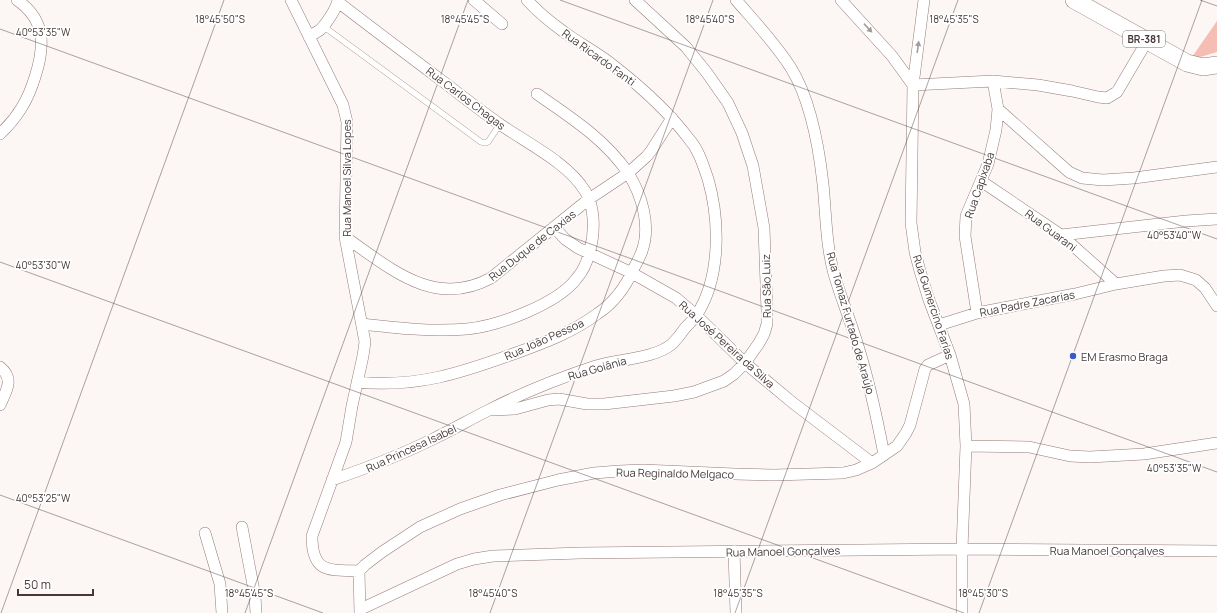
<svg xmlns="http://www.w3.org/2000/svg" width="1217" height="613" font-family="Manrope,sans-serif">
<rect width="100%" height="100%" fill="#fcf6f5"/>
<path fill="#f6bdb4" d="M1217,21V52L1190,60Z"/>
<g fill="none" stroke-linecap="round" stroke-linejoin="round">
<g stroke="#947b77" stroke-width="6">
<path id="lane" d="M323,26L481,142L484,143L488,142L500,124"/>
</g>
<g stroke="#947b77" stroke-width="12">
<path id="street" d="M291,0L343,105L347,122L345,237L365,342L363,356L352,406L346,442L312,536C312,573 328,570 359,571
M474,0L502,24
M736,0C755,22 775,43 791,68C810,99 819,148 823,184C826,214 826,245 834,274C841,298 851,322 858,346C869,381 877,418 884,455
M841,0L892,56L913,85
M924,0L913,85L911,223L915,252L920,271L929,300L950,355L964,404L966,446L962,549V613
M338,2C373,29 409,56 445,83C463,97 481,111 501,125C527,143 568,163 585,191C595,206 595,232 590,250C588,259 584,270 577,278C558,304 498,326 467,329C432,332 396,328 362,324
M309,37C313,34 317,32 320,30C326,24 337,8 338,0
M913,85L993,81L1038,85L1072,91L1098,97L1107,98L1117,92L1147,41
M998,109L1069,172L1082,178L1103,180L1134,178L1217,167
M0,134C18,117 28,100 35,77C45,46 46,20 17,0
M981,181L1061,235L1116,284
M554,227L565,239L578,248L632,273L676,298L696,315L745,363L793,403L872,463
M1061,235L1186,221L1217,219
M345,237C390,268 434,309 491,278L589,199L628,173L646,157L651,151L672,118
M977,313L965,236L966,216L988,164L996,130L998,109L993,81
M939,325L977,313L1075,294L1116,284L1164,276L1180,275L1196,280L1205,288L1217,306
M0,367C15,379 6,391 0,405
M357,382C417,388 461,373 516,353C544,343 573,332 597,314C614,303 626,286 634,268C637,262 640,257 642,251C651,226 642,195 628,173C605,139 570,117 537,94
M492,410L515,409L548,400L559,399L587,404H604L674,396L694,392L724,381L734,374L745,363L759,343L764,334L767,324V311L764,228L753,166L742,133L728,103L707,73L686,47L635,0
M966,446L1029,447L1070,456L1090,457L1144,454L1217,443
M332,480C367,468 401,455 433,439C452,430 469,420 487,411C522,393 559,378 596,366C619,359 654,359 672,344C677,339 681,334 685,328C689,324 693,320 696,316C721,278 720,221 708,179C703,165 699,150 689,139C668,111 641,87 614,66C598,53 580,44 564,32C550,22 538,12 527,0
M242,527L255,596L256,613
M205,533L220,584L222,613
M734,551L736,613
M359,571L365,565L382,552L420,527L460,509L500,495L558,480L594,473L619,471L643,470L735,474L774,475L843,473L856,470L872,463L897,446L906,433L910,425L925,369L928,365L950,355
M359,571L360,613
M361,609L457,564L474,559L493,556L580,553L962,549L1217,551"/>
</g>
<g stroke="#947b77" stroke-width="18">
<path id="primary" d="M1074,0L1187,63L1203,67L1217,65"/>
</g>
<use href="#lane" stroke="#fff" stroke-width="5.5"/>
<use href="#street" stroke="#fff" stroke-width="11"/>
<use href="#primary" stroke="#fff" stroke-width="17"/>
</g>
<defs><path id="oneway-solid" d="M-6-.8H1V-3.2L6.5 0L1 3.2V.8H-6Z"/></defs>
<g fill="#a29c9c">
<use href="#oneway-solid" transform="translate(868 28) rotate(47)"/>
<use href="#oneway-solid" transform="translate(918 47) rotate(-82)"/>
</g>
<path fill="none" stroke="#453938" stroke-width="1" stroke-opacity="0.45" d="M560,0L1217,239M1200,0L1217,6M0,29L1217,472M0,262L964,613M0,495L323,613M1,613L224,0M245,613L468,0M490,613L713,0M735,613L958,0M979,613L1202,0"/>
<circle fill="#3b59cb" stroke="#fff" stroke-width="1.5" cx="1073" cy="356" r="4"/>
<g text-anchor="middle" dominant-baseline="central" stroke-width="3.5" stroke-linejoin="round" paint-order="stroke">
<rect fill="#fff" stroke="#7d7474" stroke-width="1" x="1123" y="31" width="42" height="16" rx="3"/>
<g font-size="10" font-weight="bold" fill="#453938">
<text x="1144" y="39">BR-381</text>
</g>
<g font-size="11" fill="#453938" stroke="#fff">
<text transform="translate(599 57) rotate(36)">Rua Ricardo Fanti</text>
<text transform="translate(466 98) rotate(37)">Rua Carlos Chagas</text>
<text transform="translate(346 178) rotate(-90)">Rua Manoel Silva Lopes</text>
<text transform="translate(979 185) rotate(-71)">Rua Capixaba</text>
<text transform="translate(1051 230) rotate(37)">Rua Guarani</text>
<text transform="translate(532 245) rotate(-38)">Rua Duque de Caxias</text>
<text transform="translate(766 286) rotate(-91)">Rua São Luiz</text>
<text transform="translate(1027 303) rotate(-11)">Rua Padre Zacarias</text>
<text transform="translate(934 307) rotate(72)">Rua Gumercino Farias</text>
<text transform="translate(851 323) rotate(74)">Rua Tomaz Furtado de Araújo</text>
<text transform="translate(544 339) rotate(-24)">Rua João Pessoa</text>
<text transform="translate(727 344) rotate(42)">Rua José Pereira da Silva</text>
<text transform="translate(597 368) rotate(-16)">Rua Goiânia</text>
<text transform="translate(411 448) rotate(-25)">Rua Princesa Isabel</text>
<text transform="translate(675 473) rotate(1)">Rua Reginaldo Melgaco</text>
<text x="1107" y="550">Rua Manoel Gonçalves</text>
<text transform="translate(783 551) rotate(-1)">Rua Manoel Gonçalves</text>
</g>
<g font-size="11" fill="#453938" stroke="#fff" text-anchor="start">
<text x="1081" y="356">EM Erasmo Braga</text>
</g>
</g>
<g font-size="10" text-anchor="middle" fill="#453938" stroke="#fff" stroke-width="3.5" stroke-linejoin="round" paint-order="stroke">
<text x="220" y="23">18°45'50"S</text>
<text x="465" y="23">18°45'45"S</text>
<text x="710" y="23">18°45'40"S</text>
<text x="954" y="23">18°45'35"S</text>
<text x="43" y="36">40°53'35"W</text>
<text x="1174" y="239">40°53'40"W</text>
<text x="43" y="269">40°53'30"W</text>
<text x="1174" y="472">40°53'35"W</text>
<text x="43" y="502">40°53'25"W</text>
<text x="249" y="597">18°45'45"S</text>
<text x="493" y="597">18°45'40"S</text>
<text x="738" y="597">18°45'35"S</text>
<text x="983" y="597">18°45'30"S</text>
</g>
<path d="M18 589v6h75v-6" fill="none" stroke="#453938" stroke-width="2"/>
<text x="24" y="589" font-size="12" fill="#453938" stroke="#ffffff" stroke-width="3" paint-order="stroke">50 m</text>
</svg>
